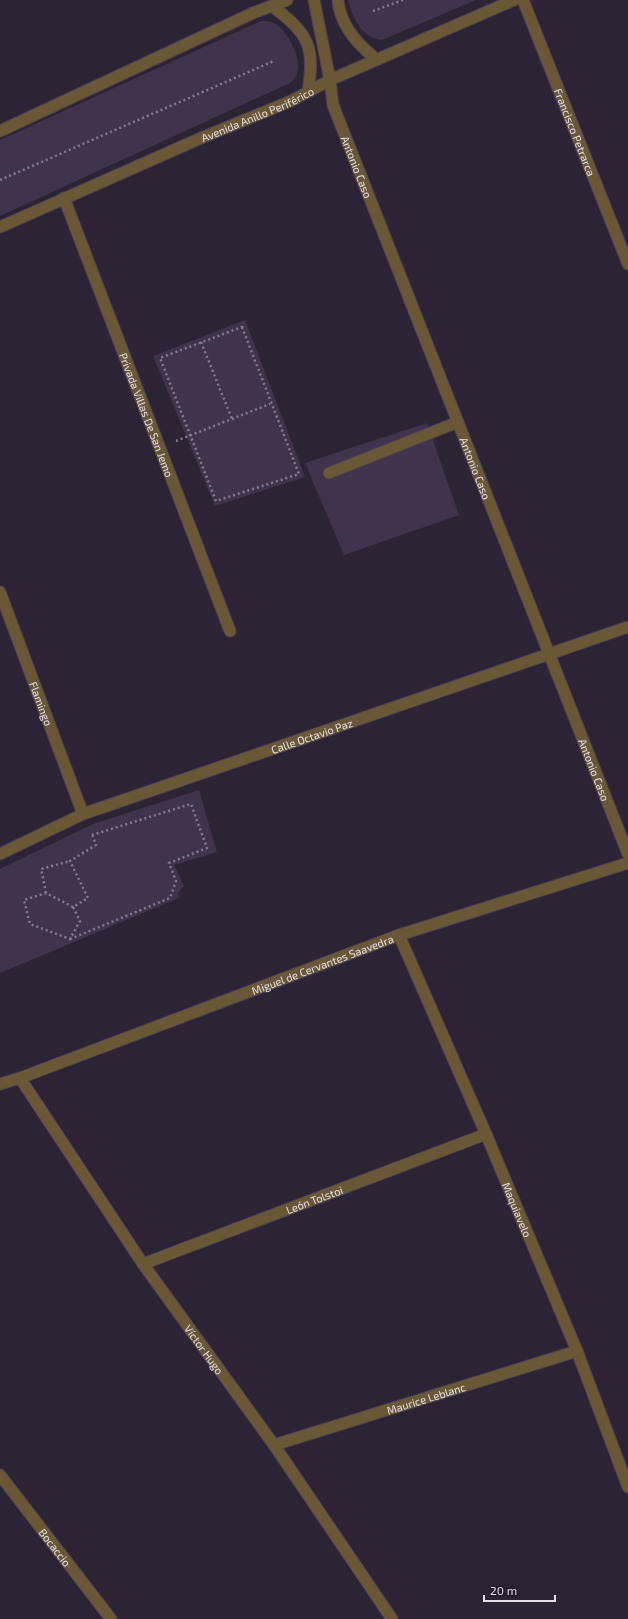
<svg xmlns="http://www.w3.org/2000/svg" width="628" height="1619" font-family="'Exo 2',sans-serif">
<rect width="100%" height="100%" fill="#2c2334"/>
<path fill="#42334d" d="M348,0H476L382,40C362,39 352,17 348,0Z
M261,21C266,21 272,21 276,24C288,32 304,62 296,76C295,78 292,81 290,83L0,216V140Z
M245,320L305,477L215,506L153,356Z
M427,423L459,515L344,555L305,463Z
M199,790L217,852L174,865L184,886L178,893L179,898L0,973V869L93,824Z"/>
<g fill="none" stroke-linecap="round" stroke-linejoin="round">
<g stroke="#4a4151" stroke-width="13">
<path id="service" d="M329,473L458,422"/>
</g>
<g stroke="#4a4151" stroke-width="13">
<g id="minor">
<path id="s1" d="M523,0L628,264"/>
<path id="s2" d="M64,198L230,631"/>
<path id="s3" d="M0,592L83,814"/>
<path id="s4" d="M0,854L83,814L628,627"/>
<path id="s5" d="M399,935L486,1134L577,1351L628,1487"/>
<path id="s6" d="M20,1078L143,1264L274,1445L392,1619"/>
<path id="s7" d="M0,1084L20,1078L399,935L628,863"/>
<path id="s8" d="M143,1264L486,1134"/>
<path id="s9" d="M274,1445L577,1351"/>
<path id="s10" d="M0,1475L111,1619"/>
</g>
</g>
<g stroke="#4a4151" stroke-width="13">
<g id="tertiary">
<path id="s11" d="M314,0L330,80L333,105L628,854"/>
<path d="M338,0C340,25 357,44 376,59"/>
<path d="M272,6C309,34 315,46 308,92"/>
<path d="M0,131L253,13L287,0"/>
<path id="s12" d="M0,227L201,138L291,101L330,80L514,0"/>
</g>
</g>
<path stroke="#847d8b" stroke-width="2.5" stroke-dasharray="2 3" stroke-linecap="butt" d="M373,11L403,0
M0,180L274,61
M242,327L299,474L216,501L160,358Z
M201,342L232,419
M176,441L270,404
M46,893L41,869L70,861
M73,907L46,893L24,900L30,924L70,939L80,921L73,907L88,898L70,861L96,845L92,834
M70,939L170,898L176,881L169,863L207,848L191,804L92,835"/>
<use href="#service" stroke="#6a5736" stroke-width="11"/>
<use href="#minor" stroke="#6a5736" stroke-width="11"/>
<use href="#tertiary" stroke="#6a5736" stroke-width="11"/>
</g>
<g text-anchor="middle" dominant-baseline="central" stroke-width="3" stroke-linejoin="round" paint-order="stroke">
<g font-size="11" fill="#e6e0eb" stroke="#22192a">
<text stroke="none"><textPath href="#s12" startOffset="281">Avenida Anillo Periférico</textPath></text>
<text stroke="none"><textPath href="#s1" startOffset="142">Francisco Petrarca</textPath></text>
<text stroke="none"><textPath href="#s11" startOffset="173">Antonio Caso</textPath></text>
<text stroke="none"><textPath href="#s2" startOffset="232">Privada Villas De San Jemo</textPath></text>
<text stroke="none"><textPath href="#s11" startOffset="497">Antonio Caso</textPath></text>
<text stroke="none"><textPath href="#s3" startOffset="119">Flamingo</textPath></text>
<text stroke="none"><textPath href="#s4" startOffset="334">Calle Octavio Paz</textPath></text>
<text stroke="none"><textPath href="#s11" startOffset="821">Antonio Caso</textPath></text>
<text stroke="none"><textPath href="#s7" startOffset="344">Miguel de Cervantes Saavedra</textPath></text>
<text stroke="none"><textPath href="#s8" startOffset="183">León Tolstoi</textPath></text>
<text stroke="none"><textPath href="#s5" startOffset="299">Maquiavelo</textPath></text>
<text stroke="none"><textPath href="#s6" startOffset="328">Víctor Hugo</textPath></text>
<text stroke="none"><textPath href="#s9" startOffset="159">Maurice Leblanc</textPath></text>
<text stroke="none"><textPath href="#s10" startOffset="91">Bocaccio</textPath></text>
</g>
</g>
<path d="M484 1595v6h71v-6" fill="none" stroke="#e6e0eb" stroke-width="2"/>
<text x="490" y="1595" font-size="12" fill="#e6e0eb" stroke="#22192a" stroke-width="3" paint-order="stroke">20 m</text>
</svg>
